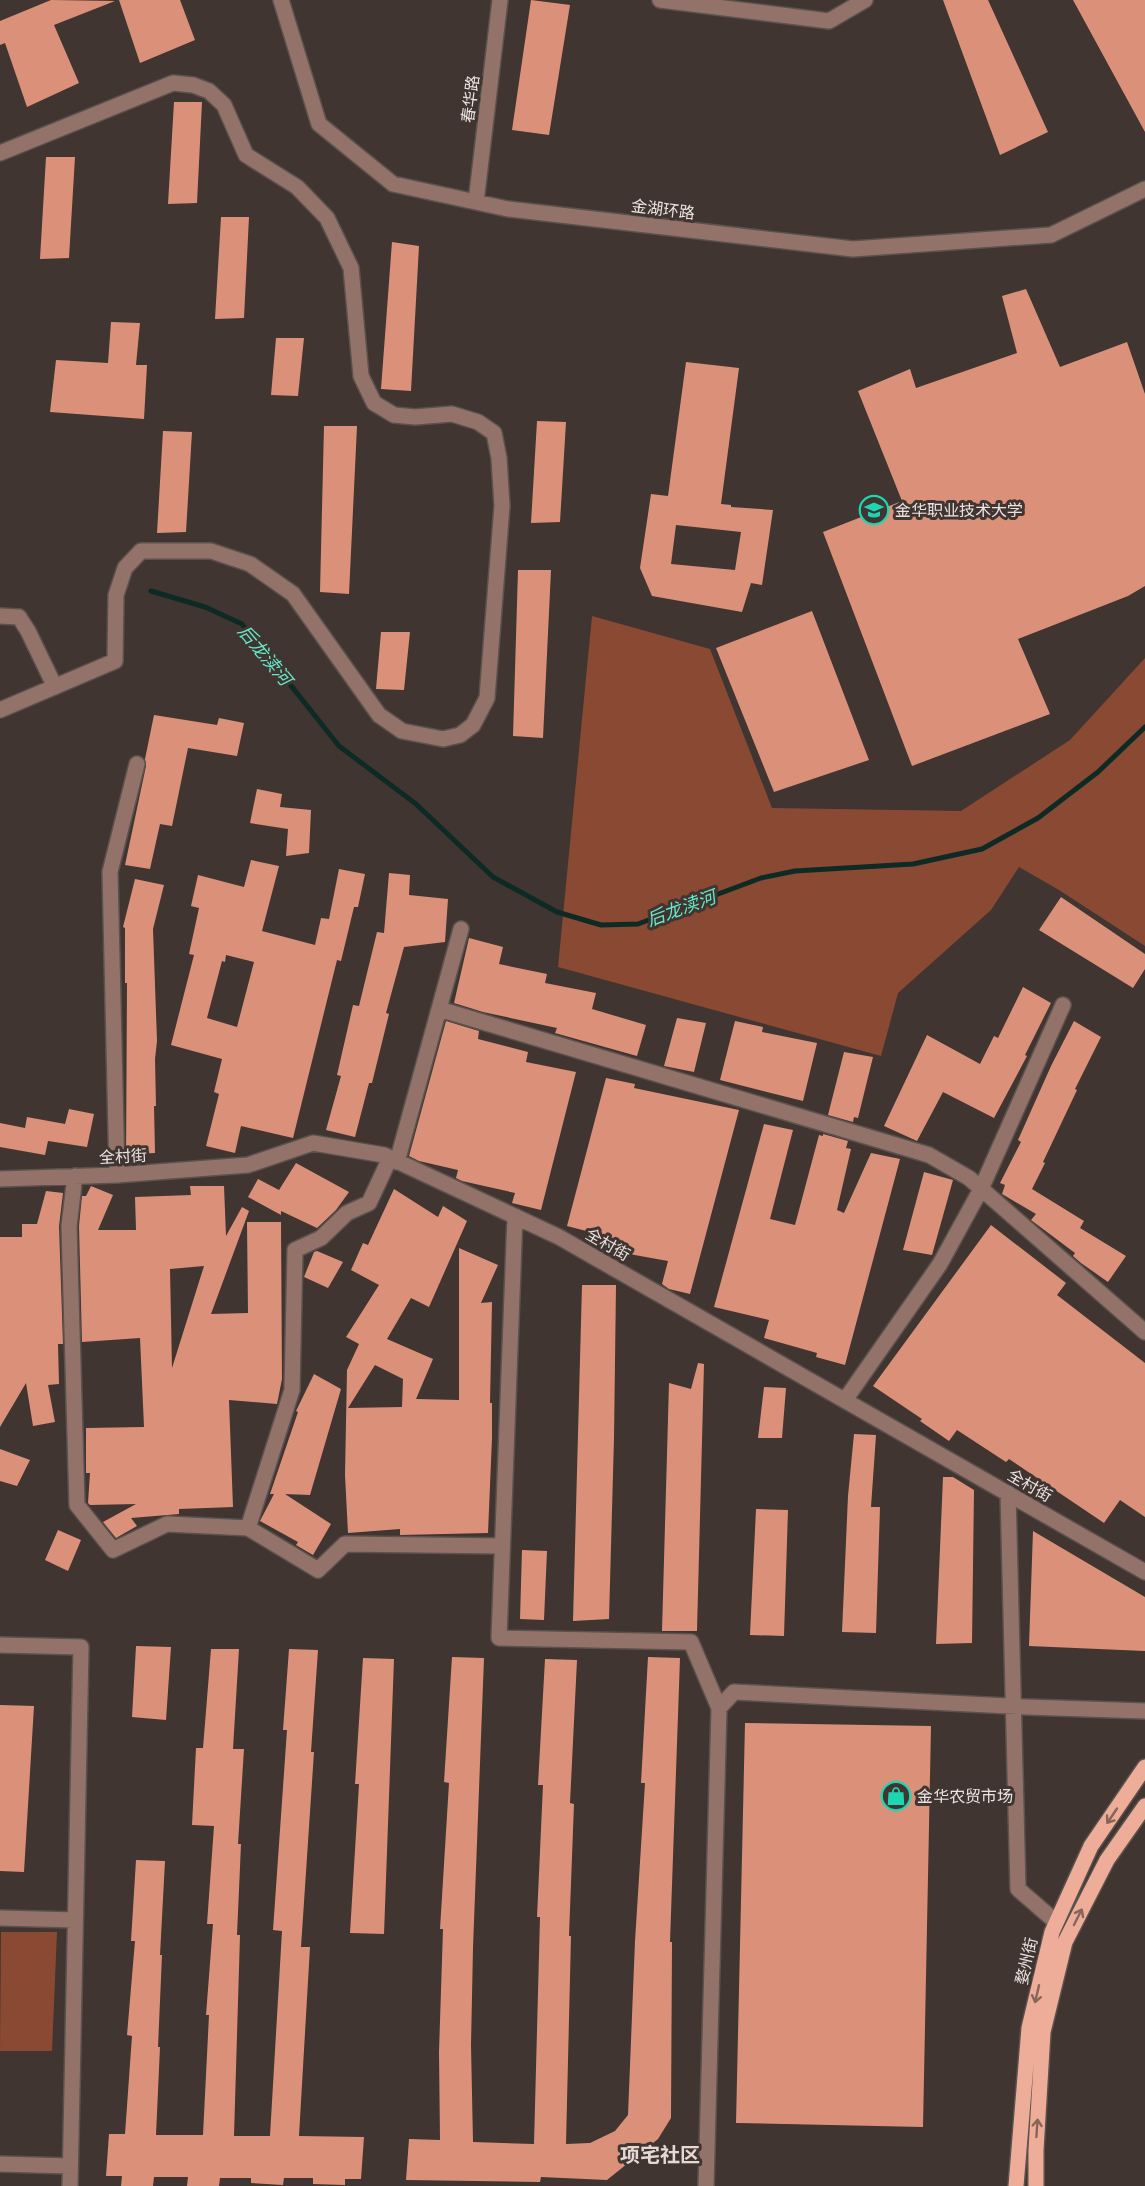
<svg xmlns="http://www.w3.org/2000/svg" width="1145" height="2186" font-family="Quicksand,'Noto Sans SC',sans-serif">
<rect width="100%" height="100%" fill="#403531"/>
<path fill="#8a4933" d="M592,616L710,649L772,808L961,811L1070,740L1145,658V946L1059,890L1019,867L991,910L898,993L881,1056L558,967Z
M1,1932H57L52,2051H0Z"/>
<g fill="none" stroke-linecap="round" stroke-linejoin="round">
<path stroke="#0d2b24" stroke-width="5" d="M151,591L205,607L242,624L339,746L416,804L493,877L557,912L601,925L638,924L761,878L795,871L913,864L982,849L1038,818L1098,772L1145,727"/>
</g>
<path fill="#db9179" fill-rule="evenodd" d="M51,0L115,1L54,25L79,83L27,107L5,43L0,45V21Z
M119,0H180L195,40L140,63Z
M531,0L570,5L549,135L512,130Z
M943,0H988L1048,132L1000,155Z
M1073,0H1145V132Z
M174,102H202L197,203L168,204Z
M46,157H75L69,258L40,259Z
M221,217H249L244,318L215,319Z
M392,242L419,246L411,391L381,389Z
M1026,289L1060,367L1127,342L1145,394V586L1128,596L1018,639L1050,714L912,766L823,532L902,501L858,391L910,369L916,388L1017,353L1002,296Z
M111,322L140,323L136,365H147L144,419L50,412L56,360L108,363Z
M276,338H304L298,396L271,395Z
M686,362L739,368L721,504L731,505V507L773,510L762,585L751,583L742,612L652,596L640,568L651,494L668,496ZM676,525L741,532L735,570L671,564Z
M537,421L566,422L560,522L531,523Z
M324,426H357L349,594L320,592Z
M163,431L192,432L186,532L157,533Z
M518,570H551L543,738L513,736Z
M812,611L869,760L774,792L716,648Z
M381,632H410L404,690L376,689Z
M154,715L217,725L219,718L244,723L237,756L188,748L172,826L160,824L150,869L125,865L146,766L145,759Z
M257,789L282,794L280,807L311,810L309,853L286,856L288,829L250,823Z
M251,860L279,866L262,931L315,945L321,918L329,919L339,869L365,874L358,907H354L341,961L337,960L293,1138L241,1126L235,1153L206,1146L219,1094L214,1092L222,1059L171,1045L194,955L189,954L199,908L191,906L198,875L244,887ZM226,955L254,962L237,1027L207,1018L222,961L225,962Z
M389,873L410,875L409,895L448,899L445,942L404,947L386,1013L389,1014L372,1083H369L355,1137L326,1130L341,1076L337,1075L353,1005L359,1006L377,932L384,933Z
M135,879L164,885L153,929L157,1041L155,1059L156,1106H154L155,1153L135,1154L134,1144L126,1163L127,983H125V928L123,927Z
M1061,897L1145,954V969L1133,988L1039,930Z
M469,938L503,947L499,964L547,974L545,983L596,993L592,1009L646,1025L637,1056L555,1033L557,1028L483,1012L454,1003Z
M1023,987L1051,1003L1025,1055L1027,1056L994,1118L943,1092L917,1141L884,1126L927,1035L980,1064L994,1036L998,1038Z
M677,1018L706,1023L694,1072L664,1066Z
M446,1021L479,1031L478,1039L528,1052L526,1062L576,1072L541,1210L512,1203L515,1193L462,1181L456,1178L458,1170L419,1161L409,1156Z
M735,1021L763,1027L762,1032L817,1043L803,1101L720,1080Z
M1074,1021L1101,1037L1075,1089L1077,1090L1043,1162L1045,1163L1032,1189L1084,1221L1080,1228L1126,1256L1108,1282L1081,1263L1073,1256L1075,1253L1031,1220L1036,1214L1002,1194L1005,1185L1000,1183L1021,1142L1018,1140L1051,1066Z
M844,1052L873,1057L858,1118L854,1117L853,1122L828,1115Z
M606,1078L635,1084L634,1088L739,1110L690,1294L669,1289L662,1284L668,1261L618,1252L621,1240L567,1226Z
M69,1109L94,1114L87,1147L48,1141L45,1155L0,1147V1123L25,1128L27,1117L65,1124Z
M764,1124L793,1130L770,1219L795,1225L819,1135L823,1136V1134L848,1141L846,1148L851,1149L837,1210L844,1213L871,1153L900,1159L845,1365L816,1357L817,1353L764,1338L769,1320L714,1307Z
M296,1163L349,1192L336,1210L317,1228L281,1211V1215L248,1197L258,1179L279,1190Z
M924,1172L953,1180L932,1255L903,1250Z
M91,1186L113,1195L98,1230H136L135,1197L191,1195L190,1186H224L226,1236L242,1207L249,1211L211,1314L248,1313L247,1222H281L282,1379L277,1404L229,1400L233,1507L179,1509V1514L131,1518L137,1526L116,1538L103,1522L136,1504L90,1505L88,1503L90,1473H86V1428L144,1427L140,1338L82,1342L79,1226L82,1196H86ZM204,1266L172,1368L170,1269Z
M394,1189L438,1217L443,1206L467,1221L429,1307L411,1298L387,1339L433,1359L416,1399L459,1400V1248L498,1265L481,1303L492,1302L490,1403H492V1438L488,1533L400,1535V1529L348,1533L345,1475L347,1370L359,1344L346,1337L379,1285L351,1270L363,1243L368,1245ZM375,1365L403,1379L402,1407L348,1408Z
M46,1191L63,1193L59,1226L63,1344H58L59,1384L48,1385L55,1422L33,1426L26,1383L0,1427V1237H22V1224H37Z
M991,1225L1066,1283L1057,1295L1145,1363V1517L1120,1500L1104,1523L1009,1459L1006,1462L957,1430L949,1441L920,1421L922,1419L873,1386Z
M317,1251L343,1262L328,1288L304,1277L314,1252Z
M582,1285H616L614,1438L609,1619L573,1621Z
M698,1363L704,1364L697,1631H662L669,1383L691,1389Z
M314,1374L341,1389L310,1495L285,1494L331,1524L313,1555L296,1545L298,1542L260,1521L274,1494H270L298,1412L296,1411Z
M764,1387L786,1388L782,1438H758Z
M854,1434L876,1435L871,1507H880L876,1633L842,1632L848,1496Z
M0,1449L30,1460L17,1486L0,1481Z
M943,1477H953L974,1490L972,1643L936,1644Z
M756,1509L788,1510L784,1636L750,1635Z
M58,1530L81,1540L68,1571L45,1560Z
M1033,1531L1145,1597V1651L1029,1646Z
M522,1550L547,1551L544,1620L520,1619Z
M136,1646L171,1647L166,1720L132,1717Z
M211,1649H239L233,1749H244L238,1844H241L237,1935H240L234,2136H270L282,1931L273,1930L287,1730H283L289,1649L318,1650L311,1752H314L301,1947H310L299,2136L364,2137L361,2179H345V2185L313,2184V2178H284L283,2185L251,2183V2178H220L219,2186H187L188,2177H154L153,2186H121L122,2176H106L109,2134H125L132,2036L127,2035L135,1941H131L136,1860L165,1861L160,1955H162L158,2047H160L156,2135H203L209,2015H206L213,1924H207L214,1826L192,1825L196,1748H203Z
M452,1657L484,1658L473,1948L471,2045L473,2142L534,2144L540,1917H537L543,1785H538L545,1659L577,1660L570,1803L574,1804L569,1936H571L566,2144L590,2143L615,2131L628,2115L635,1941L645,1783H641L648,1657L680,1658L670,1942H672L671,2118L658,2139L607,2180L541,2177L540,2182L406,2180L409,2139L440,2140L439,2052L443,1929H440L449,1783L444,1782Z
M363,1658L394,1659L384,1934L350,1933L359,1784H355Z
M0,1705L34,1706L24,1872L0,1871Z
M745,1723L931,1726L923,2127L736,2123Z"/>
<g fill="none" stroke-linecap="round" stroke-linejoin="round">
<g stroke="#5b514d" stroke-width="18">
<path id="minor" d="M281,0L319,124L393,184L508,209L853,249L1051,235L1145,189
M660,0L829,21L865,0
M0,153L173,83L193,85L209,91L224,105L246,155L297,187L327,218L351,268L361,376L374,403L394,415L415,417L452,414L478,422L494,433L499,458L502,506L487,698L473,725L460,735L443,739L402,731L379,715L293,594L250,564L211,551H141L125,568L116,595L115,661L0,710
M476,202L500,0
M0,616L19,617L28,631L55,687
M439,1009L929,1155L969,1178L1145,1332
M397,1162L461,929
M117,1175L110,872L137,764
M75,1176L69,1226L77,1505L113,1550L167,1524L248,1528L318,1570L345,1544L502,1546
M0,1179L117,1175L248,1165L313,1143L384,1155L559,1237L1145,1572
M515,1216L499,1638L691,1642L719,1708
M845,1400L940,1264L981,1189L1063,1005
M1008,1493L1018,1889L1056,1922
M248,1528L292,1390L295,1250L321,1238L347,1213L369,1203L390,1158
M0,1645L81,1647L70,2186
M0,1918L75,1920
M0,2164L70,2166
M706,2186L719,1708L734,1692L1027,1707L1145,1711"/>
</g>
<g stroke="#5b514d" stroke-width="18">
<path id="major" d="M1016,2186L1029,2028L1052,1932L1091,1846L1145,1767
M1036,2186V2150L1043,2032L1065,1942L1107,1860L1145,1806"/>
</g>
<use href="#minor" stroke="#937369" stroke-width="15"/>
<use href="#major" stroke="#eead98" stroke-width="15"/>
</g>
<defs><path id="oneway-shaft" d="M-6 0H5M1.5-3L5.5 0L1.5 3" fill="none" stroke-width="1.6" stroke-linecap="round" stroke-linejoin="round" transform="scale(1.5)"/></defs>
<g stroke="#86655a">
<use href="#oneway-shaft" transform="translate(1112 1816) rotate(124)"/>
<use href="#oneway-shaft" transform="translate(1078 1917) rotate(-63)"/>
<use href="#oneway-shaft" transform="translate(1037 1994) rotate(103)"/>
<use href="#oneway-shaft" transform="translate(1037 2128) rotate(-86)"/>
</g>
<defs>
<g id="university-ring" transform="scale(1.5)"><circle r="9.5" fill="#403531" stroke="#1cd5b1" stroke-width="1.5"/><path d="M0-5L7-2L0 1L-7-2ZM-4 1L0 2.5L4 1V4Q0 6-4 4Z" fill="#1cd5b1"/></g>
<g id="shop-ring" transform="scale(1.5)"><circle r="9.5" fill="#403531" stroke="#1cd5b1" stroke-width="1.5"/><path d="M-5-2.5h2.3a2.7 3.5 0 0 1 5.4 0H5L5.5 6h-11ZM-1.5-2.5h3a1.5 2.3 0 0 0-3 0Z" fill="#1cd5b1"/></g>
</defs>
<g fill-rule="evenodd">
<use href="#university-ring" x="874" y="510"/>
<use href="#shop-ring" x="896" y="1796"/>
</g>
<g text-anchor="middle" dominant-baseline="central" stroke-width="6" stroke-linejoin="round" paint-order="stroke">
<g font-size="16" fill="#eae3e1" stroke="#403531">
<text transform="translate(470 99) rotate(-83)">春华路</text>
<text transform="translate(663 209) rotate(7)">金湖环路</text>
<text transform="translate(123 1156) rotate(-3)">全村街</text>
<text transform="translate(608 1244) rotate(30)">全村街</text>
<text transform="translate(1030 1485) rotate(30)">全村街</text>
<text transform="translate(1026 1961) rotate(-77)">婺州街</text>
</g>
<g font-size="16" fill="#eae3e1" stroke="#403531" text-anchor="start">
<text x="895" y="510">金华职业技术大学</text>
<text x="917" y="1796">金华农贸市场</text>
</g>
<g font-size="18" font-style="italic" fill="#64eac9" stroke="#403531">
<text transform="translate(265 655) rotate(50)">后龙渎河</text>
<text transform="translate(681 908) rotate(-20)">后龙渎河</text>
</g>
<g font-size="20" font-weight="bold" fill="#e6d8d3" stroke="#403531">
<text x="660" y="2154">项宅社区</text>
</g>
</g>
</svg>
